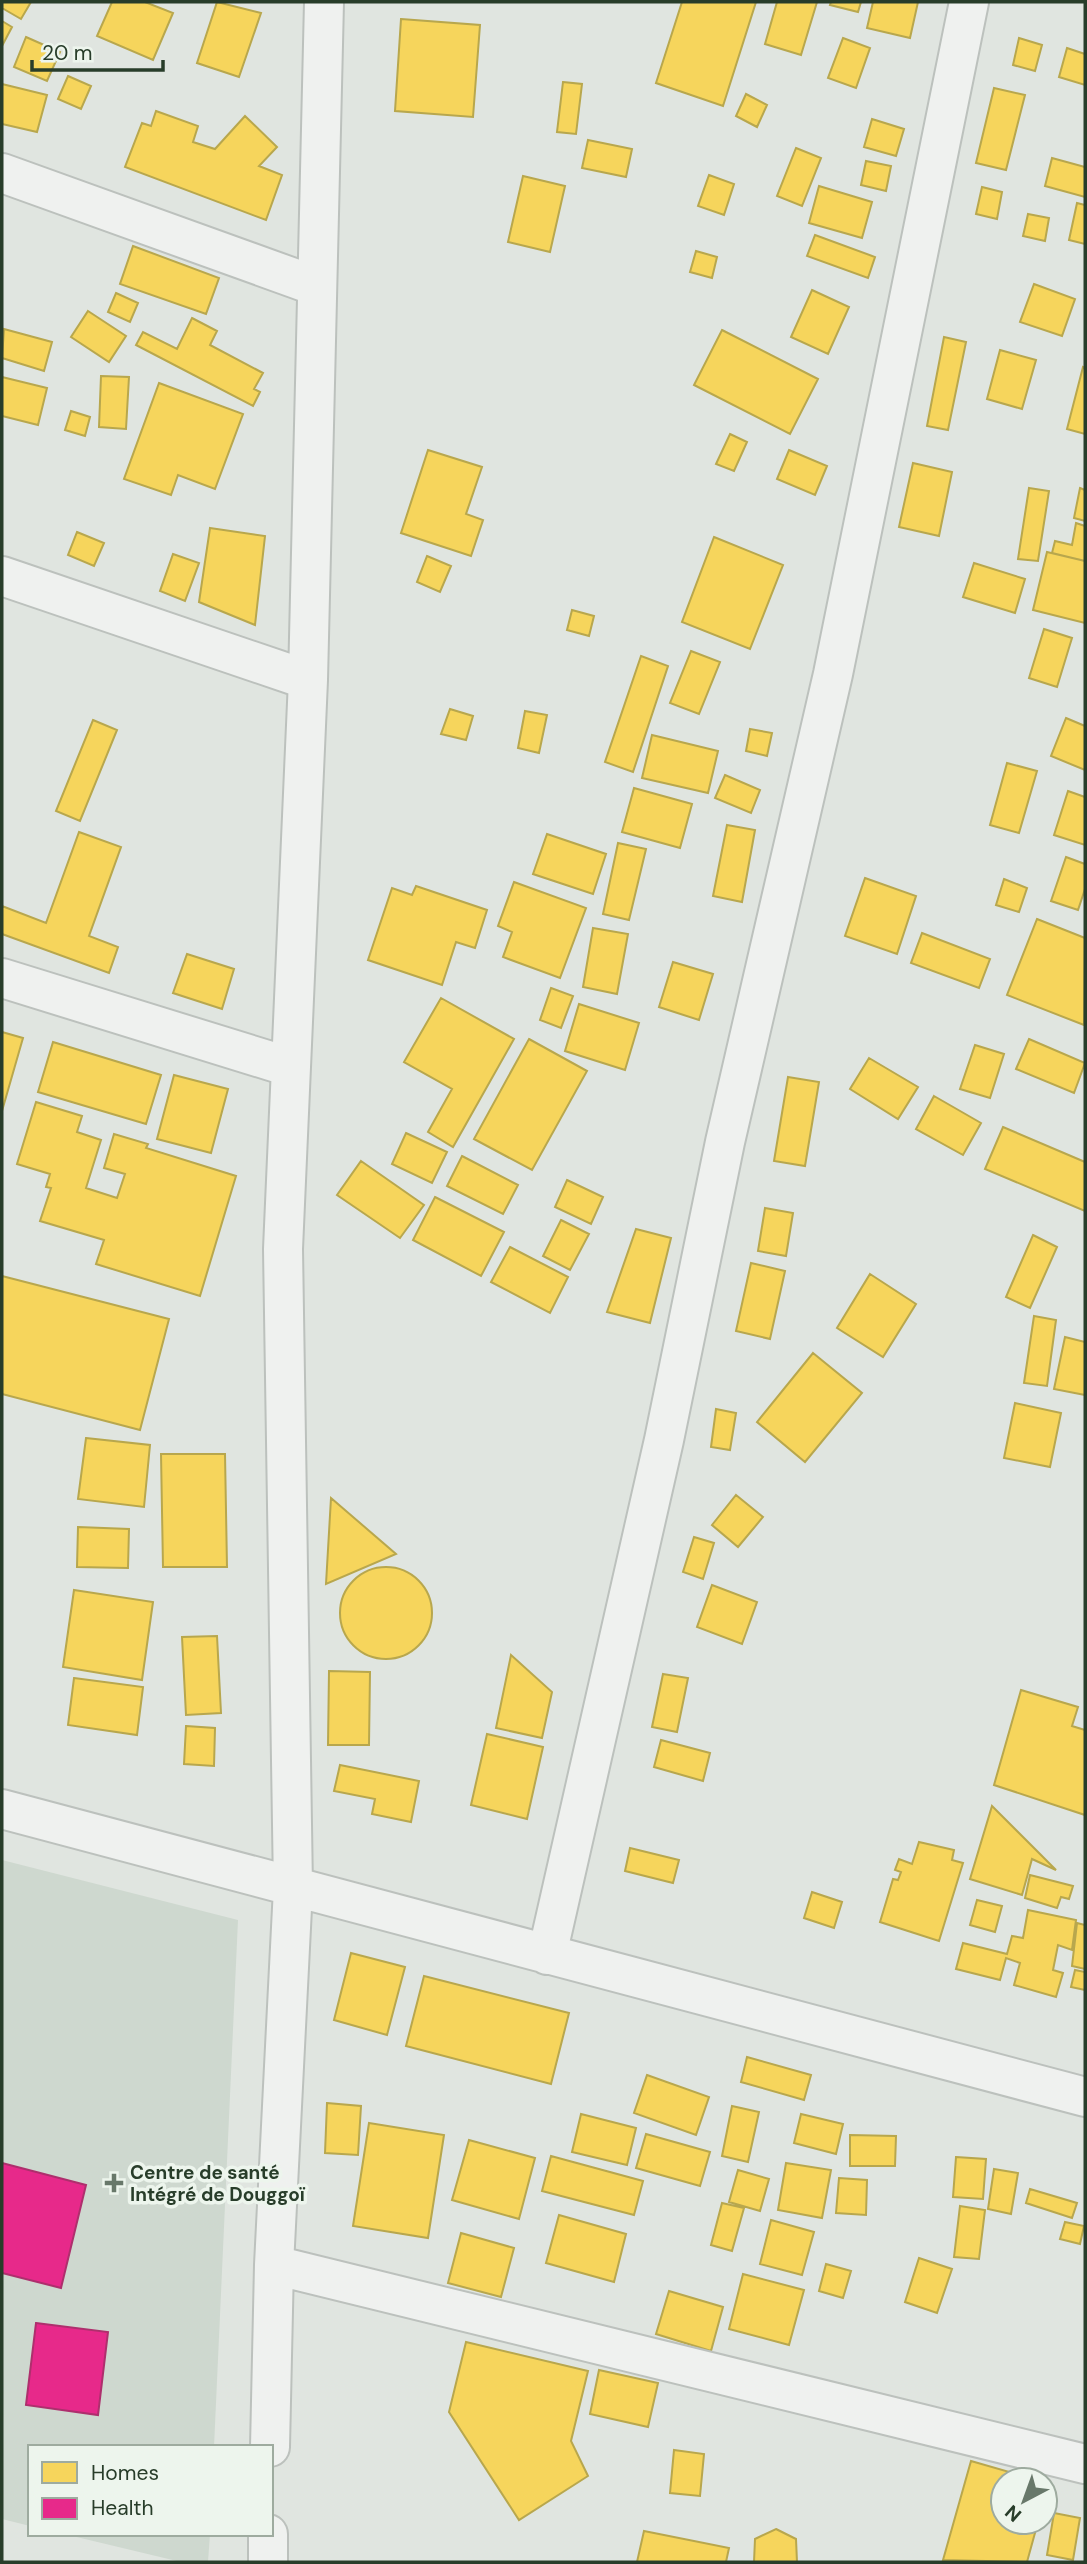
<svg xmlns="http://www.w3.org/2000/svg" width="1087" height="2564" font-family="'DM Sans',sans-serif">
<rect width="100%" height="100%" fill="#e0e5e0"/>
<path fill="#ced8cf" d="M2,1860L238,1920L214,2447H30V2526L2,2519Z
M64,2534H210L208,2562H181Z"/>
<path fill="#f6d55c" stroke="#b8a74d" stroke-width="2" d="M2,2H31L21,19L2,8Z
M112,2H145L173,13L153,60L97,36Z
M217,2L261,13L239,77L197,63Z
M682,2H756L723,106L656,83Z
M777,2H817L801,55L765,44Z
M831,2H861L858,12L830,5Z
M873,2H918L910,38L867,28Z
M401,19L480,25L473,117L395,111Z
M2,21L12,27L2,46Z
M26,37L60,52L47,81L14,67Z
M843,38L870,48L856,88L828,78Z
M1019,38L1042,45L1035,71L1013,65Z
M1067,48L1085,54V85L1059,77Z
M68,76L91,86L81,109L58,99Z
M563,82L582,84L576,134L557,132Z
M2,84L47,95L37,132L2,124Z
M994,88L1025,95L1006,170L976,163Z
M746,94L767,105L757,127L736,116Z
M156,111L198,126L193,142L215,149L245,116L277,147L259,166L282,175L266,220L125,167L142,123L151,126Z
M872,119L904,129L896,156L864,147Z
M588,140L632,149L626,177L582,168Z
M796,148L821,158L802,206L777,196Z
M1052,158L1085,167V197L1045,186Z
M866,161L891,166L886,191L861,185Z
M709,175L734,184L724,215L698,206Z
M523,176L565,186L550,252L508,242Z
M819,186L872,202L862,238L809,223Z
M982,187L1002,192L997,219L976,214Z
M1077,203L1085,205V244L1069,240Z
M1028,214L1049,218L1045,241L1023,236Z
M815,235L875,257L868,278L807,256Z
M133,246L219,278L206,314L120,284Z
M696,251L717,257L712,278L690,272Z
M1034,284L1075,299L1062,336L1020,322Z
M812,290L849,307L828,354L791,337Z
M116,293L138,303L130,322L108,312Z
M88,311L126,336L109,362L71,337Z
M192,318L217,331L210,345L263,373L254,389L260,392L253,406L136,345L143,332L177,349Z
M4,329L52,342L44,371L2,358Z
M722,330L818,379L790,434L694,385Z
M944,337L966,342L948,430L927,426Z
M1000,350L1036,360L1022,409L987,399Z
M1083,367L1085,368V434L1067,429Z
M101,376L129,377L126,429L99,427Z
M2,377L47,388L38,425L2,416Z
M159,383L243,414L215,489L178,475L171,495L124,479Z
M71,411L90,417L85,436L65,430Z
M730,434L747,442L734,471L716,464Z
M428,450L482,467L466,514L483,520L471,556L401,533Z
M789,450L827,466L815,495L777,479Z
M913,463L952,472L939,536L899,527Z
M1029,488L1049,491L1038,561L1018,559Z
M1080,488L1085,490V521L1074,518Z
M1076,523L1085,526V561L1052,553L1055,541L1072,545Z
M210,528L265,536L255,625L199,602Z
M77,532L104,543L94,566L68,555Z
M714,537L783,565L750,649L682,622Z
M1047,552L1085,561V623L1033,610Z
M173,554L199,563L185,601L160,591Z
M427,556L451,566L440,592L417,582Z
M974,563L1025,579L1015,613L963,597Z
M572,610L594,616L589,636L567,630Z
M1044,629L1072,638L1057,687L1029,678Z
M691,651L720,662L699,714L670,703Z
M641,656L668,666L633,772L605,762Z
M450,709L473,716L466,740L441,734Z
M525,711L547,715L539,753L518,748Z
M1066,718L1085,726V770L1051,756Z
M93,720L117,730L80,821L56,811Z
M750,729L772,733L767,756L746,751Z
M652,735L718,751L708,793L642,778Z
M1007,763L1037,771L1019,833L990,825Z
M725,775L760,790L751,813L715,798Z
M634,788L692,804L680,848L622,832Z
M1068,791L1085,797V845L1054,835Z
M727,825L755,830L742,902L713,896Z
M79,832L121,847L89,936L118,947L109,973L2,934V906L46,923Z
M547,834L606,854L593,894L533,874Z
M618,843L646,849L629,920L603,914Z
M1066,857L1085,864V889L1078,910L1051,901Z
M865,878L916,896L897,954L845,936Z
M1004,879L1027,888L1019,912L996,905Z
M514,882L586,908L560,978L503,957L512,932L498,926Z
M416,886L487,910L475,948L456,942L442,985L368,960L392,888L412,895Z
M1037,919L1085,938L1084,1025L1007,995Z
M593,928L628,934L617,994L583,987Z
M922,933L990,959L979,988L911,963Z
M187,954L234,969L222,1009L173,993Z
M673,962L713,974L699,1020L659,1007Z
M551,988L573,996L561,1028L540,1020Z
M441,998L514,1039L453,1147L428,1132L452,1089L404,1062Z
M579,1004L639,1023L625,1070L565,1051Z
M2,1032L23,1038L2,1111Z
M529,1039L587,1071L532,1170L474,1139Z
M1029,1039L1085,1063L1074,1093L1016,1069Z
M53,1042L161,1075L146,1124L38,1092Z
M975,1045L1004,1054L990,1098L960,1089Z
M869,1058L918,1087L898,1119L850,1089Z
M174,1075L228,1089L211,1153L157,1139Z
M788,1077L819,1082L805,1166L774,1161Z
M934,1096L981,1123L963,1155L916,1129Z
M36,1102L82,1116L77,1132L101,1140L86,1188L117,1198L125,1174L104,1168L114,1134L148,1144L146,1148L236,1176L200,1296L96,1264L104,1240L40,1221L51,1188L46,1187L50,1174L17,1164Z
M1003,1127L1085,1162V1211L985,1169Z
M406,1133L447,1152L432,1183L392,1164Z
M462,1156L518,1185L503,1214L447,1186Z
M361,1161L424,1205L400,1238L337,1195Z
M567,1180L603,1197L591,1224L555,1207Z
M435,1197L504,1232L481,1276L413,1240Z
M765,1208L793,1213L786,1256L758,1251Z
M561,1220L589,1234L570,1270L543,1256Z
M636,1229L671,1238L650,1323L607,1312Z
M1033,1235L1057,1247L1030,1308L1006,1297Z
M510,1247L568,1277L550,1313L491,1282Z
M751,1263L785,1271L770,1339L736,1331Z
M870,1274L916,1304L883,1357L837,1328Z
M2,1276L169,1319L140,1430L2,1394Z
M1034,1316L1056,1320L1047,1386L1024,1383Z
M1065,1337L1085,1342V1395L1054,1389Z
M813,1353L862,1393L805,1462L757,1422Z
M1015,1403L1061,1413L1050,1467L1004,1458Z
M716,1409L736,1413L730,1450L711,1447Z
M86,1438L150,1445L144,1507L78,1499Z
M161,1454H225L227,1567H163Z
M736,1495L763,1517L738,1547L712,1525Z
M331,1498L396,1554L326,1584Z
M78,1527L129,1529L128,1568L77,1567Z
M694,1537L714,1543L703,1579L683,1572Z
M340 1613a46 46 0 1 1 92 0a46 46 0 1 1-92 0Z
M712,1585L757,1602L742,1644L697,1627Z
M74,1590L153,1602L142,1680L63,1667Z
M217,1636L221,1713L186,1715L182,1637Z
M511,1655L552,1692L542,1738L496,1728Z
M329,1671L370,1672L369,1745H328Z
M663,1674L688,1678L677,1732L652,1727Z
M74,1678L143,1687L137,1735L68,1725Z
M1021,1690L1078,1707L1072,1726L1085,1730V1815L994,1785Z
M186,1726L215,1728L214,1766L184,1764Z
M487,1734L543,1747L527,1819L471,1805Z
M661,1740L710,1753L703,1781L654,1767Z
M340,1765L419,1781L411,1822L372,1814L375,1799L334,1791Z
M992,1806L1056,1870L1032,1859L1022,1895L970,1879Z
M919,1842L954,1850L952,1860L963,1863L939,1941L880,1922L893,1879L898,1880L901,1872L895,1870L899,1859L912,1864Z
M630,1848L679,1860L673,1883L625,1871Z
M1030,1875L1073,1886L1069,1899L1061,1897L1057,1908L1025,1898Z
M812,1892L842,1902L834,1928L804,1918Z
M977,1900L1002,1906L995,1932L970,1925Z
M1028,1910L1076,1920L1072,1950L1058,1945L1053,1970L1063,1973L1056,1997L1014,1985L1020,1963L1006,1958L1000,1980L956,1969L963,1943L1007,1954L1012,1936L1023,1938Z
M1077,1923L1085,1925V1969L1072,1966Z
M351,1953L405,1967L387,2035L334,2020Z
M1075,1970L1085,1972V1990L1071,1987Z
M424,1976L569,2013L551,2084L406,2046Z
M747,2057L811,2075L804,2100L741,2082Z
M647,2075L709,2097L696,2135L634,2113Z
M327,2103L361,2106L358,2155L325,2153Z
M732,2106L759,2112L748,2162L722,2156Z
M581,2114L636,2128L627,2165L572,2152Z
M801,2114L843,2124L836,2154L794,2143Z
M369,2123L444,2135L428,2238L353,2226Z
M646,2134L710,2152L700,2186L636,2168Z
M850,2135L896,2136L895,2166H850Z
M469,2140L535,2158L519,2219L452,2200Z
M551,2156L643,2181L634,2215L542,2191Z
M956,2157L986,2159L983,2199L953,2197Z
M786,2163L831,2170L822,2218L778,2210Z
M994,2169L1018,2173L1011,2214L988,2209Z
M738,2170L769,2179L760,2211L729,2202Z
M839,2178L867,2180L866,2215L836,2213Z
M1030,2189L1077,2203L1072,2218L1026,2203Z
M722,2203L744,2208L732,2251L711,2245Z
M960,2206L985,2210L979,2259L954,2257Z
M559,2215L626,2234L614,2282L546,2263Z
M771,2220L814,2232L802,2275L760,2264Z
M1065,2222L1084,2226L1080,2244L1060,2239Z
M461,2233L514,2248L501,2297L448,2283Z
M919,2258L952,2269L937,2313L905,2302Z
M826,2264L851,2271L843,2298L819,2291Z
M743,2274L804,2290L789,2345L729,2329Z
M669,2291L723,2307L711,2351L656,2334Z
M466,2342L588,2371L571,2441L588,2476L519,2520L449,2412Z
M599,2370L658,2383L648,2427L590,2414Z
M674,2450L704,2454L700,2496L670,2493Z
M971,2461L1037,2480H1003V2522H1038L1027,2562L943,2560Z
M1054,2513L1080,2518L1073,2560L1047,2555Z
M776,2529L796,2539L797,2562H754L755,2539Z
M644,2531L729,2548L726,2562H637Z"/>
<path fill="#e7298a" stroke="#ae2f6d" stroke-width="2" d="M2,2163L86,2185L61,2288L2,2273Z
M36,2323L108,2332L98,2415L26,2405Z"/>
<g fill="none" stroke-linecap="round" stroke-linejoin="round">
<g stroke="#bcc1bd" stroke-width="42">
<path id="minor" d="M2,173L316,286
M2,576L308,680
M2,978L290,1067
M2,1809L1085,2097
M547,1955L664,1440L725,1142L833,674L969,2
M274,2265L1085,2464
M270,2447L274,2265L293,1888L283,1249L308,680L324,2
M268,2562V2534"/>
</g>
<use href="#minor" stroke="#eff1ef" stroke-width="38"/>
</g>
<path fill="#68786a" stroke="#edf5ed" stroke-width="2.5" d="M110.5 2172.5h7v7h7v7h-7v7h-7v-7h-7v-7h7z"/>
<g text-anchor="middle" dominant-baseline="central" stroke-width="7" stroke-linejoin="round" paint-order="stroke">
<g font-size="19" font-weight="bold" fill="#283d2a" stroke="#edf5ed" text-anchor="start">
<text x="130" y="2172">Centre de santé<tspan x="130" dy="22">Intégré de Douggoï</tspan></text>
</g>
</g>
<rect width="1087" height="2564" fill="none" stroke="#283d2a" stroke-width="7"/>
<rect x="28" y="2445" width="245" height="91" fill="#edf5ed" stroke="#9eab9f" stroke-width="2"/>
<rect x="42" y="2462" width="35" height="21" fill="#f6d55c" stroke="#9eab9f" stroke-width="2"/>
<text x="91" y="2480" font-size="21" fill="#283d2a">Homes</text>
<rect x="42" y="2498" width="35" height="21" fill="#e7298a" stroke="#9eab9f" stroke-width="2"/>
<text x="91" y="2515" font-size="21" fill="#283d2a">Health</text>
<g transform="translate(1024 2501) rotate(221)"><circle r="33" fill="#edf5ed" stroke="#9eab9f" stroke-width="2"/>
<path d="M0-5L12 26L0 18L-12 26Z" fill="#68786a"/>
<text y="-10" font-size="19" font-weight="bold" text-anchor="middle" fill="#283d2a">N</text>
</g>
<path d="M32 60v10h131v-10" fill="none" stroke="#283d2a" stroke-width="3.5"/>
<text x="42" y="60" font-size="21" fill="#283d2a" stroke="#edf5ed" stroke-width="5" paint-order="stroke">20 m</text>
</svg>
